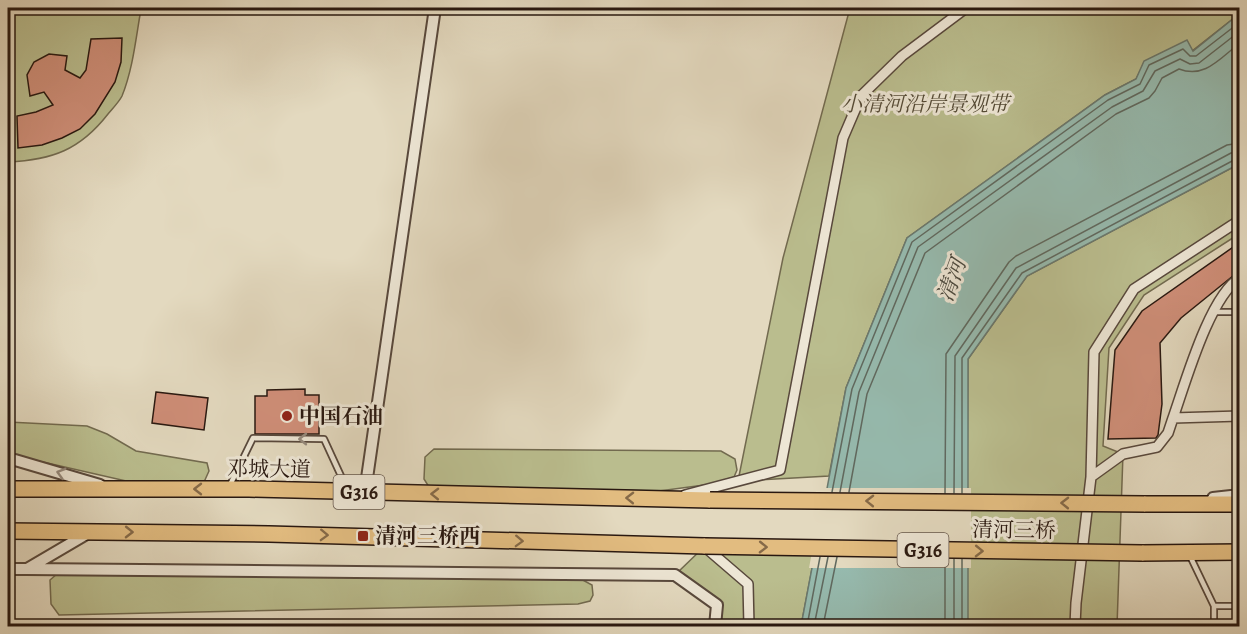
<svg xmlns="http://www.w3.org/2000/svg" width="1247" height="634" font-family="Alegreya,'Noto Serif SC',serif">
<rect width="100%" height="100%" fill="#e3d9bf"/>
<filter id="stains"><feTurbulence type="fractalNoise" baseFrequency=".00333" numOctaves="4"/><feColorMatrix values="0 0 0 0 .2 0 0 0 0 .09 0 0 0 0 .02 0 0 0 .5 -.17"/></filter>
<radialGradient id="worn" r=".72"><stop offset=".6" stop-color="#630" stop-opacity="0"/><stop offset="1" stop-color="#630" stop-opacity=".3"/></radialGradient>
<path fill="#babd8e" stroke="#726a4f" stroke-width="1.5" d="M850,8H1239V14L1192,51L1187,41L1145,61L1136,79L1105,95L907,238L846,388L829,476L738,481L783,258Z
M8,9H141C136,37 133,69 122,96C119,102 113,108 108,114C80,150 52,160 8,162Z
M1239,164V234L1144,295L1109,348L1103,446L1123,454L1117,626H966L968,359L1027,276Z
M8,422L87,426L107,434L136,451L207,463L209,471L204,482L126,481L21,457H8Z
M434,449L721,451L735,459L737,470L734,477L712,484L659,491L429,487L424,479L425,457Z
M705,546L816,548L801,626H714L716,605L675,575Z
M57,574L581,579L592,585L593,595L590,601L578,604L59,615L51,604L50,580Z"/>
<path fill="#96baae" stroke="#6a796f" stroke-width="1.5" d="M1239,14V164L1027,276L968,359V626H801L846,388L907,238L1105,95L1136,79L1144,61L1187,40L1193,51Z"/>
<path fill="#e3d9bf" d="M824,488H971V568H809Z"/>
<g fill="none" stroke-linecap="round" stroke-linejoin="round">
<path stroke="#60695f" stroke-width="1.5" d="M832,492L852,389L912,242L1108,100L1140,84L1149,65L1183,49L1190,56H1196L1240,22
M840,492L859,392L918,247L1112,107L1143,91L1155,71L1180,59L1190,64L1199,63L1240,31
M849,492L867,394L925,253L1116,114L1149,98L1155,91L1162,78L1179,69C1205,79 1220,58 1240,43
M945,493L946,354L1009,262L1016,256L1227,145L1240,143
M954,493L955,356L1016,268L1231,153L1240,152
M962,493V358L1022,273L1234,160L1240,159
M945,559V626
M954,559V626
M962,559V626
M807,626L820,557
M814,626L828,557
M823,626L837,557"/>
</g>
<path fill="#cf8e78" stroke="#291810" stroke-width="1.5" d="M122,38L121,62L115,82L95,114L80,129L62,138L42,145L18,148L17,116L36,112L53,105L44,92L30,96L27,75L34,62L49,54L67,56L65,70L80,78L86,70L91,39Z
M1239,243V271L1181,318L1160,343L1162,404L1158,435L1156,438L1108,439L1115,350L1142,311Z
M305,389V395H319V434H255V396H267V390Z
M156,392L208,398L204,430L152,423Z"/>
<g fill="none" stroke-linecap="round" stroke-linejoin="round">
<g stroke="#58483c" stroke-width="8">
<path id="service" d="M8,9H174L175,8
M1215,312H1240
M229,487L253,438L324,439L347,489
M1190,556L1214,606V626
M1214,606H1240"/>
</g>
<g stroke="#58483c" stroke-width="12">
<path id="minor" d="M1240,278C1210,295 1185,384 1173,418L1240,416
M1091,477L1123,454L1157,447L1168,433L1173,418
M685,495L780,470L843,138L861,96L902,56L966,8
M705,547L748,584L749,626
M1075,626L1076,603L1091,477L1094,352L1134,289L1240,220"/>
</g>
<g stroke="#58483c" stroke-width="14">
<path id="tertiary" d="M8,460H15L100,485
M365,492L435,8
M1213,498L1240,495
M8,569H27L90,532
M27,569L675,575L717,605L715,626"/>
</g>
<g stroke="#291810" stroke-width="18">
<path id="trunk" d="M8,489H249L710,500
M1144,504H1240
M8,531L269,534L705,546
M1142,553L1240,552"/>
</g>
<use href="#service" stroke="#ede6d5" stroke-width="4.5"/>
<use href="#minor" stroke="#ede6d5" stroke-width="9"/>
<use href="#tertiary" stroke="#ede6d5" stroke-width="10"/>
<use href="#trunk" stroke="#e2bc80" stroke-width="15"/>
<g stroke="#291810" stroke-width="18" stroke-linecap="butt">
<path id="trunk-bridge" d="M710,500L1144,504
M705,546L1142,553"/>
</g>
<use href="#trunk-bridge" stroke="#e2bc80" stroke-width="15"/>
</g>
<defs><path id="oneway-chevron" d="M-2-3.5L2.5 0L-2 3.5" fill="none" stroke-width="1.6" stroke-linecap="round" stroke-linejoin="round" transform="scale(1.5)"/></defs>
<g stroke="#95897c">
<use href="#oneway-chevron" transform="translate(303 439) rotate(-180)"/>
<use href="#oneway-chevron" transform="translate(61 473) rotate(-164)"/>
</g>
<g stroke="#866a48">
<use href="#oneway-chevron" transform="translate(198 489) rotate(-180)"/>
<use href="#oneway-chevron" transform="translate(435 494) rotate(-179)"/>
<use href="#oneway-chevron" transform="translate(630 498) rotate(-179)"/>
<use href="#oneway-chevron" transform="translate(870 501) rotate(-179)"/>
<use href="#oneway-chevron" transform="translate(1065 503) rotate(-179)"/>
<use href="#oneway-chevron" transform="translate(129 532) rotate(1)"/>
<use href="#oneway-chevron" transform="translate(324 535) rotate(2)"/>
<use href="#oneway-chevron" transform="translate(519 541) rotate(2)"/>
<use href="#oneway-chevron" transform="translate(763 547) rotate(1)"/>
<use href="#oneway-chevron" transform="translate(979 551) rotate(1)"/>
</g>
<g fill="#8f2418" stroke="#ede6d5" stroke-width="2">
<circle cx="287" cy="416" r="6"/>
<rect x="357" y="530" width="12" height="12" rx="3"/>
</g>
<g text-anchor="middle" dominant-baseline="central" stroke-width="6" stroke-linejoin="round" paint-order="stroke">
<g fill="#ede6d5" stroke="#64564b" stroke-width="1.5">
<rect x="333.5" y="475" width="51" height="34" rx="4.5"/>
<rect x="897.5" y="533" width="51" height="34" rx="4.5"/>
</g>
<g font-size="20" font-weight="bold" fill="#291810">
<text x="359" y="492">G316</text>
<text x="923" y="550">G316</text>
</g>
<g font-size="21" font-style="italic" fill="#544a36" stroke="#ede6d5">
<text x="925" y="104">小清河沿岸景观带</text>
</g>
<g font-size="21" font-weight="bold" fill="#291810" stroke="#ede6d5" text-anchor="start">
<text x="299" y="416">中国石油</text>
<text x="375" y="536">清河三桥西</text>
</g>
<g font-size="21" fill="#291810" stroke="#ede6d5">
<text transform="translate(269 469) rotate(1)">邓城大道</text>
<text transform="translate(1014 530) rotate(1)">清河三桥</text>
</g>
<g font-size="22" font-style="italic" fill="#4a493f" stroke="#ede6d5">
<text transform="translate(952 280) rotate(-70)">清河</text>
</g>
</g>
<rect width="1247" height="634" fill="none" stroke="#e3d9bf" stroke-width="30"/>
<rect x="9" y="9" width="1229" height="616" fill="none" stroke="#291810" stroke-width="3"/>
<rect x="15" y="15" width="1217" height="604" fill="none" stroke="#291810" stroke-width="1.5"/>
<rect width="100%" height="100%" filter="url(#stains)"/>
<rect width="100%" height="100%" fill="url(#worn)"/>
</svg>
